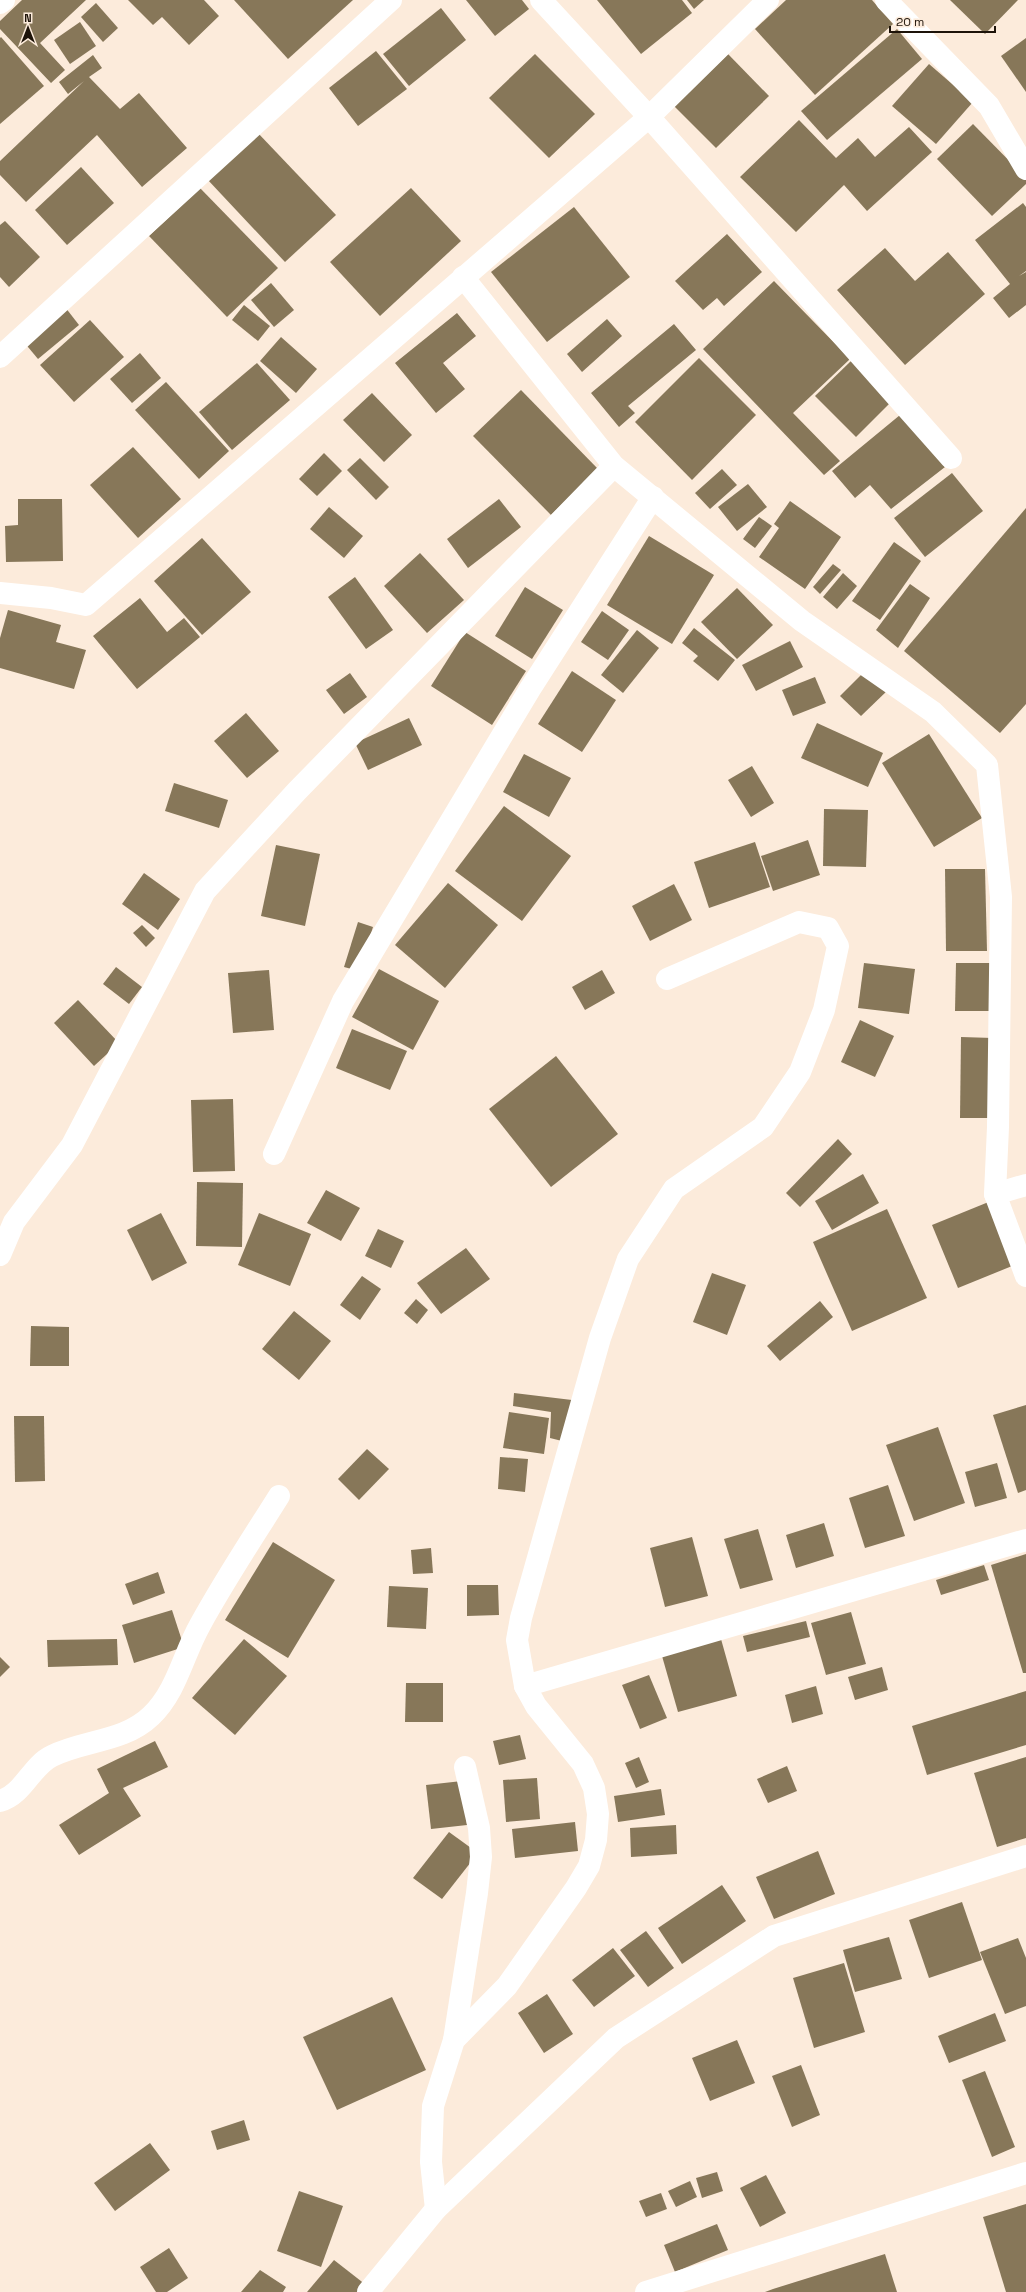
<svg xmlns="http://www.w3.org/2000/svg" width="1026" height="2292" font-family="'Space Grotesk',sans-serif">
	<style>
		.building { fill: #877759 }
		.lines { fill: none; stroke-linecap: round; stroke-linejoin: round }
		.street { stroke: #fff; stroke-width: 22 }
	</style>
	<rect width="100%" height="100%" fill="#fcebdb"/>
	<g class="building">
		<path d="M22 0H86L40 43 65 70 51 83 0 29V21Z"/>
		<path d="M128 0H204L219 16 189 45 162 17 153 25Z"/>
		<path d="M234 0H353L288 59Z"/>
		<path d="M466 0H522L529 9 495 36Z"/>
		<path d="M597 0H682L692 13 641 54Z"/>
		<path d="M687 0H704L694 9Z"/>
		<path d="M786 0H872L893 24 815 95 755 29Z"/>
		<path d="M950 0H1018L985 34Z"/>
		<path d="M96 3 118 28 103 42 81 17Z"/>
		<path d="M441 8 466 40 409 86 383 54Z"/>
		<path d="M80 22 96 46 70 64 54 40Z"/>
		<path d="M897 29 922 59 827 140 801 111Z"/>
		<path d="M1 37 44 86 0 124V38Z"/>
		<path d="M1026 38V92L1001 56Z"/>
		<path d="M376 51 407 89 358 126 329 88Z"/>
		<path d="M535 54 595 114 549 158 489 98Z"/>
		<path d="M728 54 769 96 716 148 674 106Z"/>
		<path d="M93 55 102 68 89 77 120 109 139 93 187 148 142 187 97 135 26 202 0 175V161L84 81 68 94 59 82Z"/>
		<path d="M929 64 973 102 936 144 892 106Z"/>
		<path d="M799 120 836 158 858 138 875 157 909 127 932 152 867 211 844 185 796 232 740 177Z"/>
		<path d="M973 124 1026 178V184L992 216 937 159Z"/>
		<path d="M257 132 336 215 285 262 207 179Z"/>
		<path d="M81 167 114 203 67 245 35 210Z"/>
		<path d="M200 188 278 268 227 317 149 236Z"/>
		<path d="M411 188 461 241 380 316 330 262Z"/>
		<path d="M1023 203 1026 207V271L1019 276 1026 272V305L1009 318 993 298 1010 284 975 240Z"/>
		<path d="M574 207 630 277 547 342 491 272Z"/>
		<path d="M5 221 40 257 9 287 0 277V225Z"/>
		<path d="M727 234 762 272 724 306 717 298 703 310 675 281Z"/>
		<path d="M885 248 915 281 948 252 985 294 905 365 837 290Z"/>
		<path d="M774 281 850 359 793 413 840 461 824 475 703 349Z"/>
		<path d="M271 283 294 310 274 327 251 300Z"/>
		<path d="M244 305 270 326 258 341 232 320Z"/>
		<path d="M65 307 79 325 38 359 23 341Z"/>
		<path d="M457 313 476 336 443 363 465 389 436 413 395 363Z"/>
		<path d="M607 319 622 336 582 372 567 354Z"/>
		<path d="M90 320 124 357 74 402 40 365Z"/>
		<path d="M674 324 696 350 628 406 635 413 619 427 591 393Z"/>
		<path d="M281 337 317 369 296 393 260 361Z"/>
		<path d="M140 353 161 378 132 403 110 379Z"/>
		<path d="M699 358 756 415 692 480 635 422Z"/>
		<path d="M852 360 892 401 856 437 815 396Z"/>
		<path d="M257 363 290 400 232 450 199 412Z"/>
		<path d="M166 382 229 451 199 479 135 410Z"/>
		<path d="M521 390 598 469 551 515 473 436Z"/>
		<path d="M372 393 412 435 384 462 343 420Z"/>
		<path d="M900 415 945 467 891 509 870 485 855 498 832 471Z"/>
		<path d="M133 447 181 499 138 538 90 485Z"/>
		<path d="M324 453 342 471 317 496 299 479Z"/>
		<path d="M360 458 389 487 376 500 347 470Z"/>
		<path d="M722 469 737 485 710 509 695 493Z"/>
		<path d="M952 473 983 511 925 557 894 518Z"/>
		<path d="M748 484 767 507 737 531 718 507Z"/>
		<path d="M18 499H62L63 561 6 562 5 526 18 525Z"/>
		<path d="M499 499 521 527 468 568 447 539Z"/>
		<path d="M790 501 841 537 805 589 759 557 779 528 774 524Z"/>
		<path d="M329 507 363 536 344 558 310 529Z"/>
		<path d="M1026 508V704L1000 733 904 651Z"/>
		<path d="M759 517 772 526 755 548 743 539Z"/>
		<path d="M649 536 714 575 672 644 607 605Z"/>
		<path d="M202 538 251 592 202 635 154 581Z"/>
		<path d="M894 542 921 561 880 620 852 601Z"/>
		<path d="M420 553 464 600 427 633 384 586Z"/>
		<path d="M833 564 841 570 820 594 813 587Z"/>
		<path d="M843 573 857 586 837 609 823 597Z"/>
		<path d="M355 577 393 630 366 649 328 597Z"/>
		<path d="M910 584 930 598 898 648 876 630Z"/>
		<path d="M525 587 563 610 532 659 495 636Z"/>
		<path d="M737 588 773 625 737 659 701 622Z"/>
		<path d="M140 598 167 632 184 618 200 637 137 689 93 636Z"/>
		<path d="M8 610 61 625 56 642 86 650 74 689 0 668V638Z"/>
		<path d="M602 611 629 630 608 660 581 642Z"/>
		<path d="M694 628 735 660 718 681 693 661 698 656 682 643Z"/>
		<path d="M637 630 659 648 623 693 601 675Z"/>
		<path d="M465 632 526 671 492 725 431 686Z"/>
		<path d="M790 641 803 667 756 691 742 665Z"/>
		<path d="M868 668 889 689 861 716 840 696Z"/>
		<path d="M572 671 616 700 582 752 538 724Z"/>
		<path d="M350 673 367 697 344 714 326 690Z"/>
		<path d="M815 677 826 703 793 716 782 690Z"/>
		<path d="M246 713 279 751 247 778 214 741Z"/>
		<path d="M409 718 422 745 368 770 355 743Z"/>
		<path d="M817 723 883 753 868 787 801 758Z"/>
		<path d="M929 734 982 818 934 847 882 763Z"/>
		<path d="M524 754 571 778 549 817 503 792Z"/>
		<path d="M752 766 774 803 751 817 728 780Z"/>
		<path d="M174 783 228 800 219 828 165 811Z"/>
		<path d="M504 806 571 856 522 921 455 871Z"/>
		<path d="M824 809 868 810 866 867 823 866Z"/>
		<path d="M808 840 820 875 773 891 761 856Z"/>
		<path d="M755 842 770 887 709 908 694 862Z"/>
		<path d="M276 845 320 854 305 926 261 916Z"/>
		<path d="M945 869H985L987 951H946Z"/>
		<path d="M144 873 180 899 158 930 122 904Z"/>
		<path d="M448 883 498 925 445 988 395 945Z"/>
		<path d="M674 884 692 920 650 941 632 906Z"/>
		<path d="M358 922 373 927 359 971 344 967Z"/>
		<path d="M142 925 155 938 146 947 133 933Z"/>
		<path d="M864 963 915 969 909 1014 858 1008Z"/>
		<path d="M956 963H992V1011H955Z"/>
		<path d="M116 967 142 987 129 1004 103 984Z"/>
		<path d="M379 969 439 1001 413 1050 352 1017Z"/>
		<path d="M269 970 274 1030 233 1033 228 973Z"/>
		<path d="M602 970 615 993 585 1010 572 987Z"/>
		<path d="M78 1000 119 1043 94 1066 54 1023Z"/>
		<path d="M860 1020 894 1036 875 1077 841 1062Z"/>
		<path d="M352 1029 407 1051 390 1090 336 1068Z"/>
		<path d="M961 1037 993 1038 992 1118H960Z"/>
		<path d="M556 1056 618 1134 551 1187 489 1109Z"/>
		<path d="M233 1099 235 1171 193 1172 191 1100Z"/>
		<path d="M838 1139 852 1154 800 1207 786 1193Z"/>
		<path d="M863 1174 879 1203 832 1230 815 1201Z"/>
		<path d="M197 1182 243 1183 242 1247 196 1246Z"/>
		<path d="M326 1190 360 1208 341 1241 307 1223Z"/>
		<path d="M991 1201 1017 1264 958 1288 932 1225Z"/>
		<path d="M887 1209 927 1298 852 1331 813 1242Z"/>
		<path d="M161 1213 187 1263 152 1281 127 1230Z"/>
		<path d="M259 1213 311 1234 290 1286 238 1265Z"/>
		<path d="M378 1229 404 1241 391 1268 365 1256Z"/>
		<path d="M466 1248 490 1279 441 1314 417 1283Z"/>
		<path d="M712 1273 746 1285 727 1335 693 1322Z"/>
		<path d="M362 1276 381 1289 360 1320 340 1305Z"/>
		<path d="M416 1299 428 1310 417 1324 404 1313Z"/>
		<path d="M820 1301 833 1317 780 1361 767 1346Z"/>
		<path d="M294 1311 331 1341 299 1380 262 1349Z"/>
		<path d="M31 1326 69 1327V1366H30Z"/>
		<path d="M514 1393 572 1400 566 1442 550 1438 551 1412 513 1406Z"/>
		<path d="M1026 1405V1490L1018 1493 993 1415Z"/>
		<path d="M509 1412 549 1418 544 1454 503 1448Z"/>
		<path d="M14 1416H44L45 1481 15 1482Z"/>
		<path d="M938 1427 965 1503 914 1521 886 1445Z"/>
		<path d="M367 1449 389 1469 359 1500 338 1479Z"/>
		<path d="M500 1457 528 1459 525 1492 498 1489Z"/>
		<path d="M997 1463 1007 1498 975 1507 965 1472Z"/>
		<path d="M888 1485 905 1536 865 1548 849 1498Z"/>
		<path d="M824 1523 834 1556 796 1568 786 1535Z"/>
		<path d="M758 1529 773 1580 740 1589 724 1539Z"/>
		<path d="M692 1537 708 1596 665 1607 650 1548Z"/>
		<path d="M273 1542 335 1580 288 1658 225 1620Z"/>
		<path d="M431 1548 433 1573 413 1574 411 1550Z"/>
		<path d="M1026 1554V1673H1023L991 1565Z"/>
		<path d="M984 1565 989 1580 941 1595 936 1580Z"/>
		<path d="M158 1572 165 1593 133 1605 125 1584Z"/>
		<path d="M467 1585H498L499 1615 467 1616Z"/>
		<path d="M389 1586 428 1588 426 1629 387 1627Z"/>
		<path d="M172 1610 184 1647 134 1663 122 1625Z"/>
		<path d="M851 1612 866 1664 826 1675 811 1623Z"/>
		<path d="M806 1621 810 1637 747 1652 743 1636Z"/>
		<path d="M117 1639 118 1665 48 1667 47 1640Z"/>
		<path d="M244 1639 287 1676 235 1735 192 1698Z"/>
		<path d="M721 1639 737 1696 678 1712 662 1656Z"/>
		<path d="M0 1657 10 1667 0 1677Z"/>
		<path d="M882 1667 888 1690 855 1700 848 1677Z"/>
		<path d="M649 1675 667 1718 640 1729 622 1685Z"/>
		<path d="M406 1683H443V1722H405Z"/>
		<path d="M816 1686 823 1714 792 1723 785 1695Z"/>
		<path d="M1026 1691V1745L927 1775 912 1726Z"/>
		<path d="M520 1735 526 1759 499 1765 493 1741Z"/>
		<path d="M155 1741 168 1767 123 1788 141 1816 79 1855 59 1825 109 1793 97 1769Z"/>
		<path d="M639 1757 649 1782 636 1788 625 1763Z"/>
		<path d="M1026 1757V1838L997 1847 974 1773Z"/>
		<path d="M787 1766 797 1791 768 1803 757 1779Z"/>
		<path d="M537 1778 540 1819 506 1822 503 1780Z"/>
		<path d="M462 1781 467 1825 431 1829 426 1785Z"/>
		<path d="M661 1789 665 1815 618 1822 614 1796Z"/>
		<path d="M575 1822 578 1851 515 1858 512 1829Z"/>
		<path d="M676 1825 677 1854 631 1857 630 1828Z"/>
		<path d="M449 1832 478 1853 442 1899 413 1878Z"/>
		<path d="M818 1851 835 1894 774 1919 756 1877Z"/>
		<path d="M722 1885 746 1921 682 1964 658 1928Z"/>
		<path d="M962 1902 982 1960 929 1978 909 1920Z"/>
		<path d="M646 1931 674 1968 648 1987 620 1950Z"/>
		<path d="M889 1937 902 1979 855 1992 843 1950Z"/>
		<path d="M1018 1938 1026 1958V2006L1005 2014 980 1952Z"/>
		<path d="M613 1948 635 1976 594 2007 572 1980Z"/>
		<path d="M844 1963 865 2032 814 2048 793 1978Z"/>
		<path d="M547 1994 573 2034 544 2053 518 2013Z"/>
		<path d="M392 1997 426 2070 337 2110 303 2037Z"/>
		<path d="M995 2013 1006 2041 949 2063 938 2036Z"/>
		<path d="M737 2040 755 2083 710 2101 692 2058Z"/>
		<path d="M801 2065 820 2115 792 2127 772 2076Z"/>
		<path d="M985 2071 1015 2147 992 2157 962 2080Z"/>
		<path d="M244 2120 250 2140 217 2150 211 2131Z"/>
		<path d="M150 2143 170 2170 115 2211 94 2183Z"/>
		<path d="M717 2172 723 2191 702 2198 696 2178Z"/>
		<path d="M766 2175 786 2213 760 2227 740 2188Z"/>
		<path d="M690 2181 697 2197 676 2207 668 2191Z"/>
		<path d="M299 2191 343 2206 321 2267 277 2251Z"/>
		<path d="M661 2193 667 2209 646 2217 639 2201Z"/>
		<path d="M1026 2204V2292H1006L983 2217Z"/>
		<path d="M717 2224 728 2250 675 2272 664 2245Z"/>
		<path d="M169 2248 188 2278 167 2292H156L140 2267Z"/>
		<path d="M885 2254 897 2292H765L773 2289Z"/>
		<path d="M334 2260 366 2285 360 2292H307Z"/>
		<path d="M260 2270 286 2287 283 2292H241Z"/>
	</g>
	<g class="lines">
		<g class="street">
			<path d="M541 0 649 117 951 458"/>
			<path d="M886 0 989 106 1026 169"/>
			<path d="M0 3 4 0"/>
			<path d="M463 277 614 466 802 621 933 712 987 765 1001 897 998 1127 995 1194 1026 1276"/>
			<path d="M0 357 391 0"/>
			<path d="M0 593 51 598 86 605 649 117 768 0"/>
			<path d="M274 1154 343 1001 530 689 653 497"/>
			<path d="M995 1194 1026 1185"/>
			<path d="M0 1255 14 1222 72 1145 205 891 297 791 614 466"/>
			<path d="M525 1686 1026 1540"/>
			<path d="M0 1801C24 1794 31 1766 52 1756 84 1740 124 1742 151 1716 177 1691 183 1655 200 1625 224 1581 252 1539 279 1496"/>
			<path d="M454 2040 477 1893 481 1857 479 1828 465 1767"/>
			<path d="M436 2209 431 2162 433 2106 454 2040 507 1986 576 1888 589 1866 596 1840 598 1814 594 1788 583 1764 536 1706 525 1686 517 1640 521 1618 600 1338 628 1259 674 1189 763 1127 800 1072 824 1010 838 946 828 928 799 922 667 979"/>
			<path d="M368 2292 436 2209 616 2038 774 1936 1026 1856"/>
			<path d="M646 2292 1026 2173"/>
		</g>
	</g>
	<g transform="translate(28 28)" stroke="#fcebdb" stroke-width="3" paint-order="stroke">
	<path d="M0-3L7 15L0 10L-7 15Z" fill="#1d1309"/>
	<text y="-6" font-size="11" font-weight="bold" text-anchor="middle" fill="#1d1309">N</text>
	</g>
	<path d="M890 26v6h105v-6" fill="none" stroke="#1d1309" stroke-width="2"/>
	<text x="896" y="26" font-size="12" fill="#1d1309" stroke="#fcebdb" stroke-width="3" paint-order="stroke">20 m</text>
</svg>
